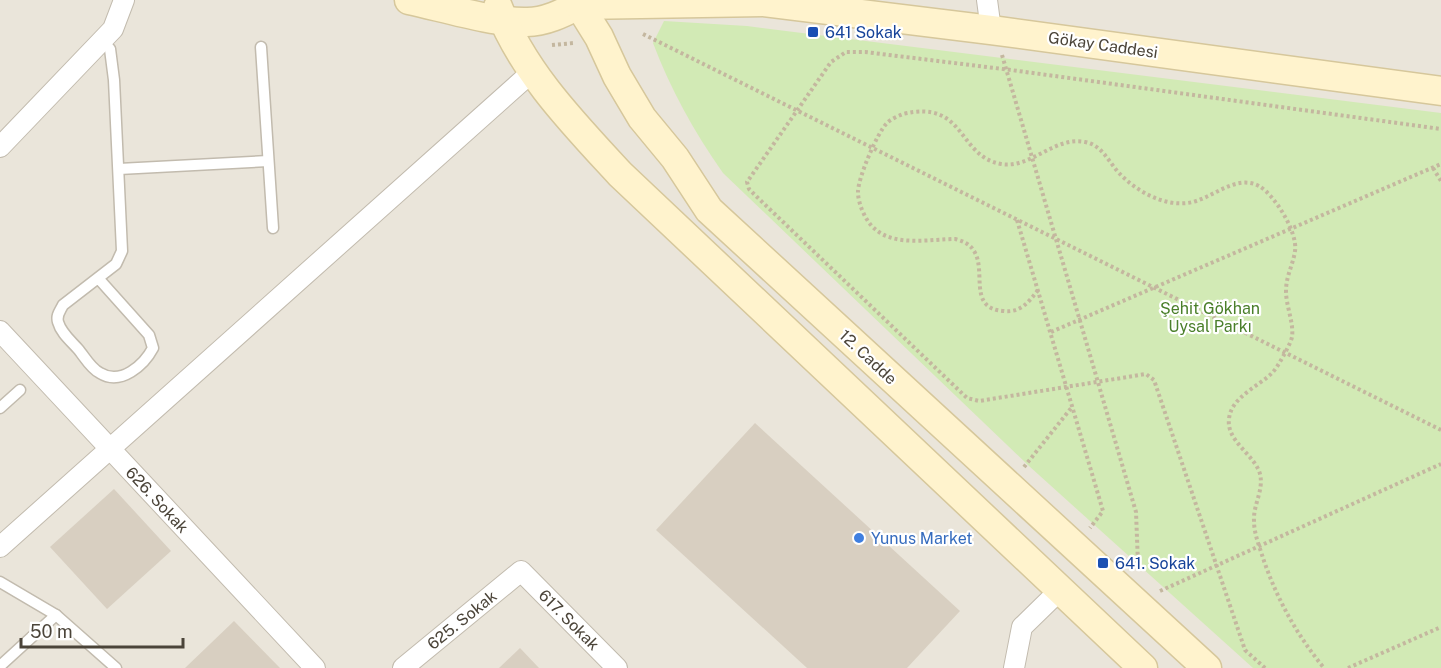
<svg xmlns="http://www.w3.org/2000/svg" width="1441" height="668" font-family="'Public Sans',sans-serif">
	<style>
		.residential { fill: #eae5da }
		.green { fill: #d2eab5 }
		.building { fill: #d8cfc1 }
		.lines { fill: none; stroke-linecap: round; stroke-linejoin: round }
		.service-casing { stroke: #c2bbae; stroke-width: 13 }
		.minor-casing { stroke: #c2bbae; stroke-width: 22 }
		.secondary-casing { stroke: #d6c79b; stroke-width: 31 }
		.path { stroke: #c4b79f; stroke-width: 4; stroke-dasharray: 3 3; stroke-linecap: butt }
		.service { stroke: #fff; stroke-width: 10 }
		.minor { stroke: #fff; stroke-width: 20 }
		.secondary { stroke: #fff3cd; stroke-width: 28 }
		.transit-dot { fill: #1a4fb4; stroke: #fff; stroke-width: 2 }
		.shop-dot { fill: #3f7fe0; stroke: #fff; stroke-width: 2 }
		.labels { text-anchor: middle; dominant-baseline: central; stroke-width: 4.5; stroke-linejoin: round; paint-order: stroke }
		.transit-label { font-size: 16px; fill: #164399; stroke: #fff; text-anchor: start }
		.street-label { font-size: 16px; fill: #4b4439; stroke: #fff }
		.park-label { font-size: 16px; fill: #4a7f2a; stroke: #fff }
		.shop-label { font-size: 16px; fill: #366cbe; stroke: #fff; text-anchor: start }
	</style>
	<rect width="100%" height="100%" fill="#f6f3ec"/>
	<rect class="residential" x="0" y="0" width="1441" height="668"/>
	<path class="green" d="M664 21 747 26 1441 113V668H1253L1029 466 723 173C694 132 671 90 653 43Z"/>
	<g class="building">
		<path d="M755 423 960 611 907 668H807L656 530Z"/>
		<path d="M114 489 171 551 107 609 50 547Z"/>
		<path d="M234 621 280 668H185Z"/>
		<path d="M520 648 539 668H499Z"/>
	</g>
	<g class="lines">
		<defs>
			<g id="service">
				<path d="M261 47 273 228"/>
				<path d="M119 169 268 161"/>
				<path d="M98 278 149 335 153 348C144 365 121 386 100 373 91 369 84 356 78 349 71 341 61 333 58 322 56 315 60 311 63 305L116 264 122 251 114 80 110 49 102 40"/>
				<path d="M0 408 20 390"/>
				<path d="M0 582 56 615 116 668"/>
				<path d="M0 666 56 615"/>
			</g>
			<g id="minor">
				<path d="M987 0 991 30"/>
				<path d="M0 147 113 29 124 0"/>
				<path d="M0 331 315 668"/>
				<path d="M0 547 533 71"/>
				<path d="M403 668 521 571 617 668"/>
				<path d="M1014 668 1022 627 1060 590"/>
			</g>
			<g id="secondary">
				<path d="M409 0C442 7 494 23 527 22 545 22 563 13 579 5L764 2 991 30 1441 91"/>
				<path d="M579 0V5L599 37 617 76 642 118 675 158 709 210 1207 668"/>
				<path d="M498 7C523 72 573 123 620 174L1143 668"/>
			</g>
		</defs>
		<use href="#service" class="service-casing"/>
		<use href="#minor" class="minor-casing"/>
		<use href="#secondary" class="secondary-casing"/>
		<g class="path">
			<path d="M643 34 1441 430"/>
			<path d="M552 45 574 43"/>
			<path d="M1002 55 1136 512 1138 564 1135 568"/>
			<path d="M1433 168 1441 181"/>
			<path d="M1017 220 1103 511 1090 528"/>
			<path d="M1038 290C1029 302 1020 313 1004 311 967 309 987 271 974 251 970 244 963 241 955 239 931 239 895 247 875 229 866 222 858 204 858 192 858 178 877 133 887 123 891 119 898 116 903 114 966 99 957 156 1001 164 1031 169 1054 136 1085 142 1102 145 1108 161 1119 173 1135 190 1162 206 1187 203 1210 201 1235 173 1259 186 1275 195 1298 233 1295 251 1293 265 1286 276 1286 291 1286 306 1294 323 1292 337 1291 342 1287 349 1285 353 1281 360 1277 368 1272 373 1258 387 1231 397 1229 419 1226 441 1255 455 1260 474 1264 490 1253 505 1254 521 1254 534 1260 548 1264 561 1278 601 1297 635 1324 668"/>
			<path d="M1051 332 1441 164"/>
			<path d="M1024 467 1072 407"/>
			<path d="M1160 591 1441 464"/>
			<path d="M1265 668 1245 650 1154 380 1146 374 979 401 967 398 757 197 749 189 747 182 831 62 846 52H865L1011 70 1441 129"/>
			<path d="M1348 668 1441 627"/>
		</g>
		<use href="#service" class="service"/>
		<use href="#minor" class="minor"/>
		<use href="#secondary" class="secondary"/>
	</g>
	<g class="transit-dot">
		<rect x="807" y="26" width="12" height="12" rx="3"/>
		<rect x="1097" y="557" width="12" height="12" rx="3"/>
	</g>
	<circle class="shop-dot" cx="859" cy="538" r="6"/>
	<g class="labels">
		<g class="transit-label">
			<text x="825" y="32">641 Sokak</text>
			<text x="1115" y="563">641. Sokak</text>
		</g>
		<g class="street-label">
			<text transform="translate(1103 45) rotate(8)">Gökay Caddesi</text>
			<text transform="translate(868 357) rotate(43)">12. Cadde</text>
			<text transform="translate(157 500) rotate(47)">626. Sokak</text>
			<text transform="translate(462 620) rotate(-39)">625. Sokak</text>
			<text transform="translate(569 620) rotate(45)">617. Sokak</text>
		</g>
		<g class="park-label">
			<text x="1210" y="308">Şehit Gökhan<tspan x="1210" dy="18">Uysal Parkı</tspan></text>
		</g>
		<g class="shop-label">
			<text x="871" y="538">Yunus Market</text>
		</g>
	</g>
	<path d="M21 638v9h162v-9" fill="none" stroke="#4b4439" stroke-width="3"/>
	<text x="30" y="638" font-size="18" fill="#4b4439" stroke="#ffffff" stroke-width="4.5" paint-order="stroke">50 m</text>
</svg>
